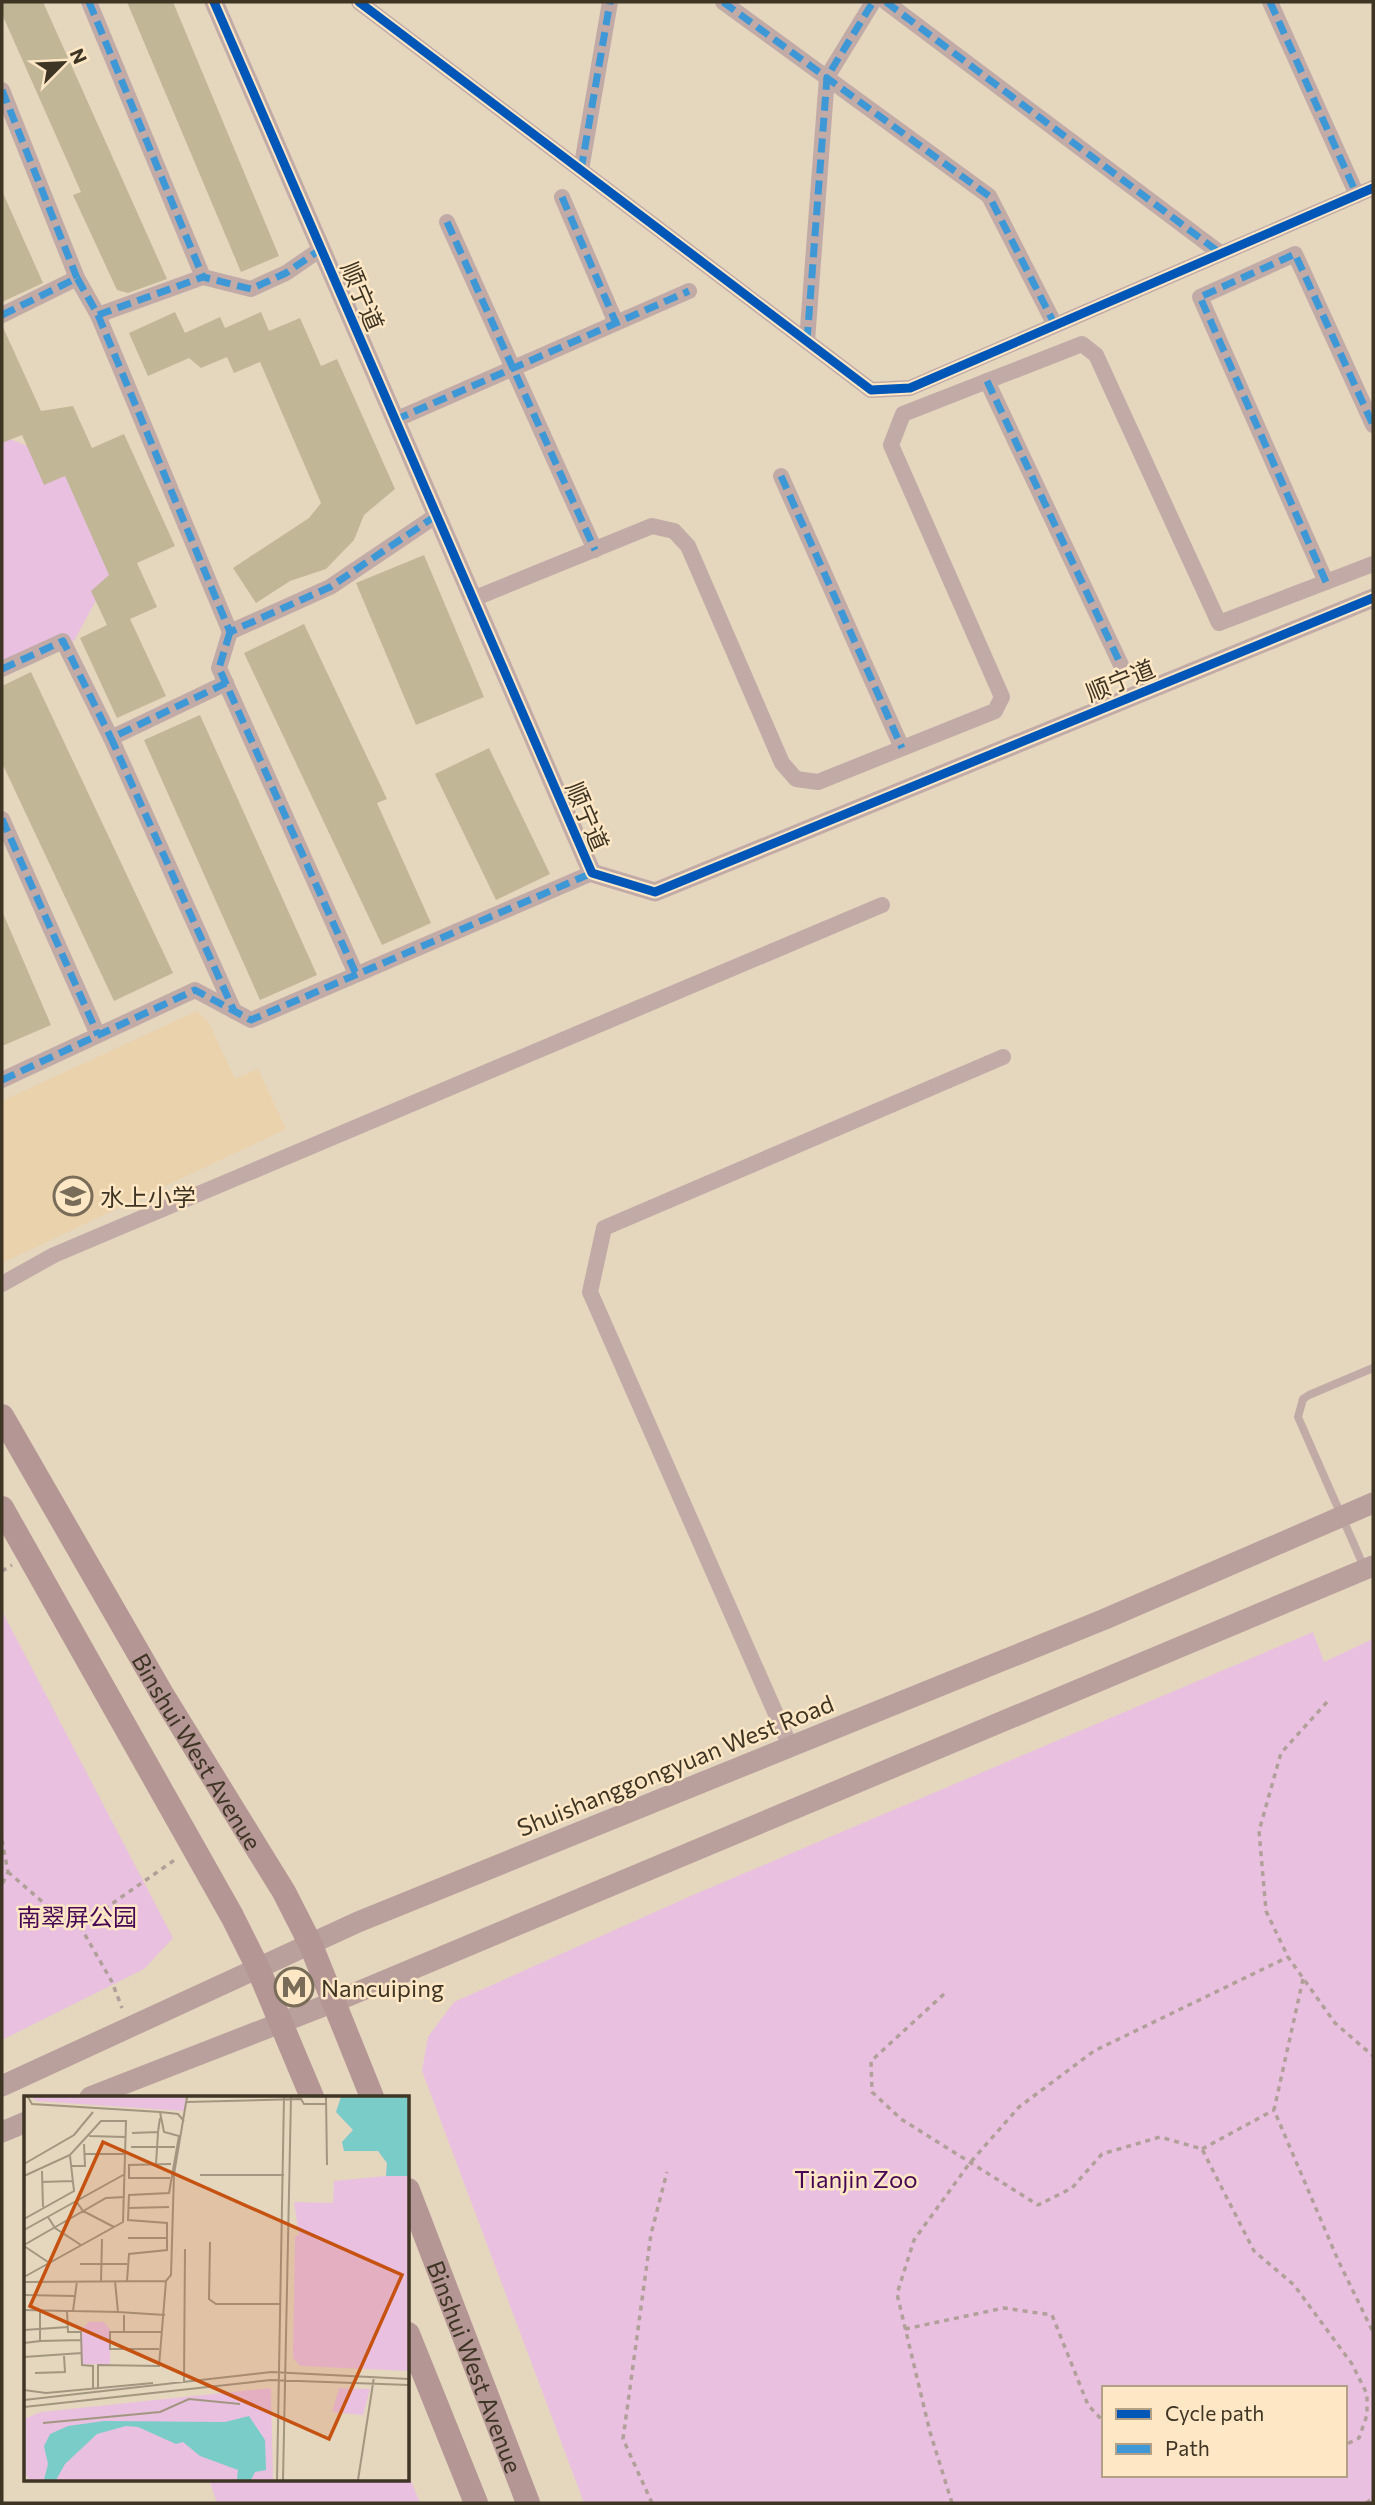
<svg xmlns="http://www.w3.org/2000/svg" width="1375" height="2505" font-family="Commissioner,'Noto Sans SC',sans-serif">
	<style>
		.built { fill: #ead2ac }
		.green { fill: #e9c0e0; fill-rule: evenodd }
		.building { fill: #c1b796 }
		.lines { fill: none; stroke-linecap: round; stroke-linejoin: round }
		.path { stroke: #b1a099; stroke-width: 3.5; stroke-dasharray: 5 5; stroke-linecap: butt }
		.service { stroke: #c2aba7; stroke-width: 8 }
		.minor { stroke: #c2aba7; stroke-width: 16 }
		.tertiary { stroke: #c2aba7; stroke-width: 19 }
		.secondary { stroke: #baa09c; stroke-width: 21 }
		.primary { stroke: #b49694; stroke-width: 24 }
		.quiet { stroke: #3f98d6; stroke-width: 7; stroke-dasharray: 14 7; stroke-linecap: butt }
		.cycleway-casing { stroke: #fde7c5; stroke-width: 13 }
		.cycleway { stroke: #0057b8; stroke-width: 9 }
		.labels { text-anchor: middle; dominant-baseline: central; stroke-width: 5; stroke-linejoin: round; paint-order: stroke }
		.street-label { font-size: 24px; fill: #3f3524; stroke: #fde7c5 }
		.poi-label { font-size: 24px; fill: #3f3524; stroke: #fde7c5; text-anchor: start }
		.park-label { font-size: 24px; fill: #470754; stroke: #fde7c5 }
		.inset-road { fill: none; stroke: #a39680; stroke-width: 2 }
		.view { fill: #c65211; fill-opacity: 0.15; stroke: #c65211; stroke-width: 3.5 }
		.inset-edge { fill: none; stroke: #3f3524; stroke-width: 3.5 }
	</style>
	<rect width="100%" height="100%" fill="#e5d6be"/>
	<path class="built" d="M197 1011 208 1021 235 1079 258 1069 286 1129 2 1263V1101Z"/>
	<g class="green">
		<path d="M2 436 68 462 116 563 74 641 2 672Z"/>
		<path d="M2 1611 173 1938 144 1969 2 2040Z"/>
		<path d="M1313 1632 1324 1662 1373 1639V2503H584L422 2071 428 2037 454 2002 693 1895ZM1104 2388H1345V2475H1104Z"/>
		<path d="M408 2473 420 2503H217L209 2479H408Z"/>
	</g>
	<g class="building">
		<path d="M2 2H43L167 279 128 293 117 290 73 195 81 192 2 14Z"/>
		<path d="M127 2H173L279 256 241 272Z"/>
		<path d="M2 191 43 283 2 302Z"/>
		<path d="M175 312 185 333 220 317 225 328 261 312 269 331 300 318 321 366 337 359 395 489 364 515 354 540 326 569 290 581 256 603 233 568 309 518 321 503 260 362 234 373 227 357 201 368 189 358 148 376 129 333Z"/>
		<path d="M2 325 41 411 73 406 92 448 124 434 175 546 137 563 157 607 130 619 166 696 117 718 80 638 107 625 91 591 109 575 65 476 44 485 22 435 2 443Z"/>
		<path d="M424 555 484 697 416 725 356 583Z"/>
		<path d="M304 624 387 799 377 803 431 923 382 945 244 653Z"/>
		<path d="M31 672 173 973 114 1001 2 763V686Z"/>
		<path d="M200 715 317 975 260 1000 144 740Z"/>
		<path d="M489 748 550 874 496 900 435 774Z"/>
		<path d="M2 911 51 1025 2 1046Z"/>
	</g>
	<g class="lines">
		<g class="path">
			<path d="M2 1571 12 1565"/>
			<path d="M1327 1702 1281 1753 1259 1831 1266 1911 1288 1957 1335 2023 1373 2056"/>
			<path d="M2 1840 8 1872 2 1885"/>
			<path d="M8 1872 53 1911 80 1926 176 1859"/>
			<path d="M80 1926 112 1982 122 2008"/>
			<path d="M1303 1979 1274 2110 1338 2260 1373 2332"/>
			<path d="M944 1994 871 2061 872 2092 901 2119 1038 2205 1072 2188 1102 2154 1160 2137 1202 2149 1254 2251 1294 2285 1352 2364 1367 2394V2415L1359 2438 1345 2445"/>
			<path d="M1202 2149 1274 2110"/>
			<path d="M905 2329 1004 2308 1052 2315 1088 2405 1104 2422"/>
			<path d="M652 2503 623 2439 651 2234 667 2172"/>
			<path d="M952 2503 930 2432 897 2294 914 2240 969 2164 1019 2107 1094 2051 1288 1957"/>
			<path d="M1366 2503 1373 2498"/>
		</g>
		<path class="service" d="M1364 1567 1298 1417 1303 1399 1309 1395 1373 1368"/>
		<g class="minor">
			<path d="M89 2 203 277"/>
			<path d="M359 2 871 390 910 388 1373 188"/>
			<path d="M723 2 989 196 1055 325"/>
			<path d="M886 2 1220 253"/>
			<path d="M1270 2 1357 195"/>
			<path d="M2 90 77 278"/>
			<path d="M581 170 610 2"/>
			<path d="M562 197 616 323"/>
			<path d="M447 222 595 550"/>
			<path d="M2 315 77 278 98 315 203 277 251 289 286 273 321 249"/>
			<path d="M98 315 230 632 330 587 437 515"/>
			<path d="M807 341 827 77 873 2"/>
			<path d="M987 381 1121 665"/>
			<path d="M395 420 689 291"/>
			<path d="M781 476 902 748"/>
			<path d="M1326 582 1200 297 1295 254 1373 425"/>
			<path d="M473 599 652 526 674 531 688 546 782 763 796 779 818 782 995 711 1002 697 891 445 903 414 1082 344 1096 355 1219 623 1373 564"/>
			<path d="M230 632 219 668 356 974"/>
			<path d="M2 669 63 641 111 738"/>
			<path d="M226 683 111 738 234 1011"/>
			<path d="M2 819 98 1035"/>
			<path d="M2 1080 195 990 251 1020 592 873"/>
			<path d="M2 1284 54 1255 882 905"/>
			<path d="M790 1746 590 1292 604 1228 1003 1057"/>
		</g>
		<path class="tertiary" d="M214 2 592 873 655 892 1373 598"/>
		<g class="secondary">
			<path d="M2 2086 358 1922 1105 1619 1373 1503"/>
			<path d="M90 2097 334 2002 1373 1566"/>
			<path d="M2 2132 26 2122"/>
		</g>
		<g class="primary">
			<path id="s1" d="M2 1416 162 1694 284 1892 310 1943 372 2097"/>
			<path d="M2 1508 232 1916 257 1966 312 2097"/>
			<path id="s2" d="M408 2190 528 2503"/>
			<path d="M408 2334 476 2503"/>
		</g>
		<g class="quiet">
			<path d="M89 2 203 277"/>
			<path d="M723 2 989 196 1055 325"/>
			<path d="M886 2 1220 253"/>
			<path d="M1270 2 1357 195"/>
			<path d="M2 90 77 278"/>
			<path d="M581 170 610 2"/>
			<path d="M562 197 616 323"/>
			<path d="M447 222 595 550"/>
			<path d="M2 315 77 278 98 315 203 277 251 289 286 273 321 249"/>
			<path d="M98 315 230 632 330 587 437 515"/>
			<path d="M807 341 827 77 873 2"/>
			<path d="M987 381 1121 665"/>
			<path d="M395 420 689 291"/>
			<path d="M781 476 902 748"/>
			<path d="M1326 582 1200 297 1295 254 1373 425"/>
			<path d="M230 632 219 668 356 974"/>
			<path d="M2 669 63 641 111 738"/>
			<path d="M226 683 111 738 234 1011"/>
			<path d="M2 819 98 1035"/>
			<path d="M2 1080 195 990 251 1020 592 873"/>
		</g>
		<defs>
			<g id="cycleway">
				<path d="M214 2 592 873 655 892 1373 598"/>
				<path d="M359 2 871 390 910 388 1373 188"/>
			</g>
		</defs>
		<use href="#cycleway" class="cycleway-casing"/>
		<use href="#cycleway" class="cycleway"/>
	</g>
	<defs>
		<symbol id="school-ring" viewBox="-11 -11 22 22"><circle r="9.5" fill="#fde7c5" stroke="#796d5a" stroke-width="1.5"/><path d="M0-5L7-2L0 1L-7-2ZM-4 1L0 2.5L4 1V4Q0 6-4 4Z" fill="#796d5a"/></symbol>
		<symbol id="metro-ring" viewBox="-11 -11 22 22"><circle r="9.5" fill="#fde7c5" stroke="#796d5a" stroke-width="1.5"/><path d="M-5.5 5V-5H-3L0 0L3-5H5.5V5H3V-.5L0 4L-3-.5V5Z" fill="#796d5a"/></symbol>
	</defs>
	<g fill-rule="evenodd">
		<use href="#school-ring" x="51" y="1174" width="44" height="44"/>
		<use href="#metro-ring" x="272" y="1965" width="44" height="44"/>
	</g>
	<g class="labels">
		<g class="street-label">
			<text transform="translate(363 296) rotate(67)">顺宁道</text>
			<text transform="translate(1120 680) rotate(-22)">顺宁道</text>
			<text transform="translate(588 816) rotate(67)">顺宁道</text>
			<text stroke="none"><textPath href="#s1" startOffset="388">Binshui West Avenue</textPath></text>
			<text transform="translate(675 1765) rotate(-22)">Shuishanggongyuan West Road</text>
			<text stroke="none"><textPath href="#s2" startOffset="189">Binshui West Avenue</textPath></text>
		</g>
		<g class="poi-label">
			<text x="100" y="1196">水上小学</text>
			<text x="321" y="1987">Nancuiping</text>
		</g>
		<g class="park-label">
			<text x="77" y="1916">南翠屏公园</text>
			<text x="856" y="2178">Tianjin Zoo</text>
		</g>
	</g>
	<g transform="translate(24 2096)">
		<rect width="385" height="385" fill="#e5d6be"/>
		<path d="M8 1H161V15L12 5ZM317 1H385V275L276 270 269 262 271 140 275 139 270 106 309 107 310 85 362 80 363 67 354 55H320L318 46 329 34 312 16ZM65 226H80L87 235 86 268H57L56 235ZM247 292 249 384H5L0 375V323L17 316ZM315 292 346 293 339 319 308 316Z" fill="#e9c0e0"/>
		<path d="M317 1H385V80H362L363 67 354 55H320L318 46 329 34 312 16ZM225 320 241 344 242 374 231 376 227 384H213L214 374 176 360 159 346 152 348 114 331 102 330 73 338 41 368 32 384H20L24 368 20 350 26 338 44 330 80 325 201 326Z" fill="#7accc8"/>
		<path class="inset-road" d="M4 1 8 8 136 16 154 18 160 25M302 1 303 69M163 6 277 3 280 8H303M108 37 134 36 136 22M65 40 101 41M107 51H151M61 58H101M0 68 50 39 69 16M132 68 134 37M47 70H61L60 48M18 75 19 111M176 79H260M0 80 46 59 77 25H102L99 126 0 181M146 82H105V69L147 68M18 86 48 85M52 105 59 115 90 131M104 112 145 111M24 121 31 132 57 149M0 123 50 95 46 60M0 134 101 78M104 142H143M186 146 185 203 192 208H257M0 149 82 102 101 101M0 150 24 166M56 168H103M53 185 49 215H43L44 236H57L58 269 69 270V293M77 185 78 143M103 185 105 158 143 154V127L104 124 105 99 145 97 155 40 140 36 136 16M0 186 142 185 147 179 150 78 163 1M0 199 50 200M0 214 43 215M49 215 94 216 91 185M94 216 141 219M100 219V236H137M0 234 44 231M100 236H86V253H135M16 245 57 244M0 247 16 245V214M0 261 58 257M11 277 41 276 40 260M160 286 161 153M74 292V269L135 270 142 185M0 294 22 297 129 287M0 304 247 276 385 283M0 311 247 284 385 289M19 327 136 316 165 303 216 308M253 384 260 1M259 384 267 1M334 384 350 281"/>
		<path class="view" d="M79 46 378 179 305 343 6 210Z"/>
		<rect width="385" height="385" class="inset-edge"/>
	</g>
	<rect width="1375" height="2505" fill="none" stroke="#3f3524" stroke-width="7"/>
	<rect x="1102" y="2386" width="245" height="91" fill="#fde7c5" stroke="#b1a085" stroke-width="2"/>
	<rect x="1116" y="2409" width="35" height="10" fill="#0057b8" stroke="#b1a085" stroke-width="2"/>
	<text x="1165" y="2421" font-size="21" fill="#3f3524">Cycle path</text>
	<rect x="1116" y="2444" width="35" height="10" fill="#3f98d6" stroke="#b1a085" stroke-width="2"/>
	<text x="1165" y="2456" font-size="21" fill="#3f3524">Path</text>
	<g transform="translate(63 63) rotate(66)" stroke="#fde7c5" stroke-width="5" paint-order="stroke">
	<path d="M0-5L12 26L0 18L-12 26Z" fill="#3f3524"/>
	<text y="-10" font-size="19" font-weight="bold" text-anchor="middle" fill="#3f3524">N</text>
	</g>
</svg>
